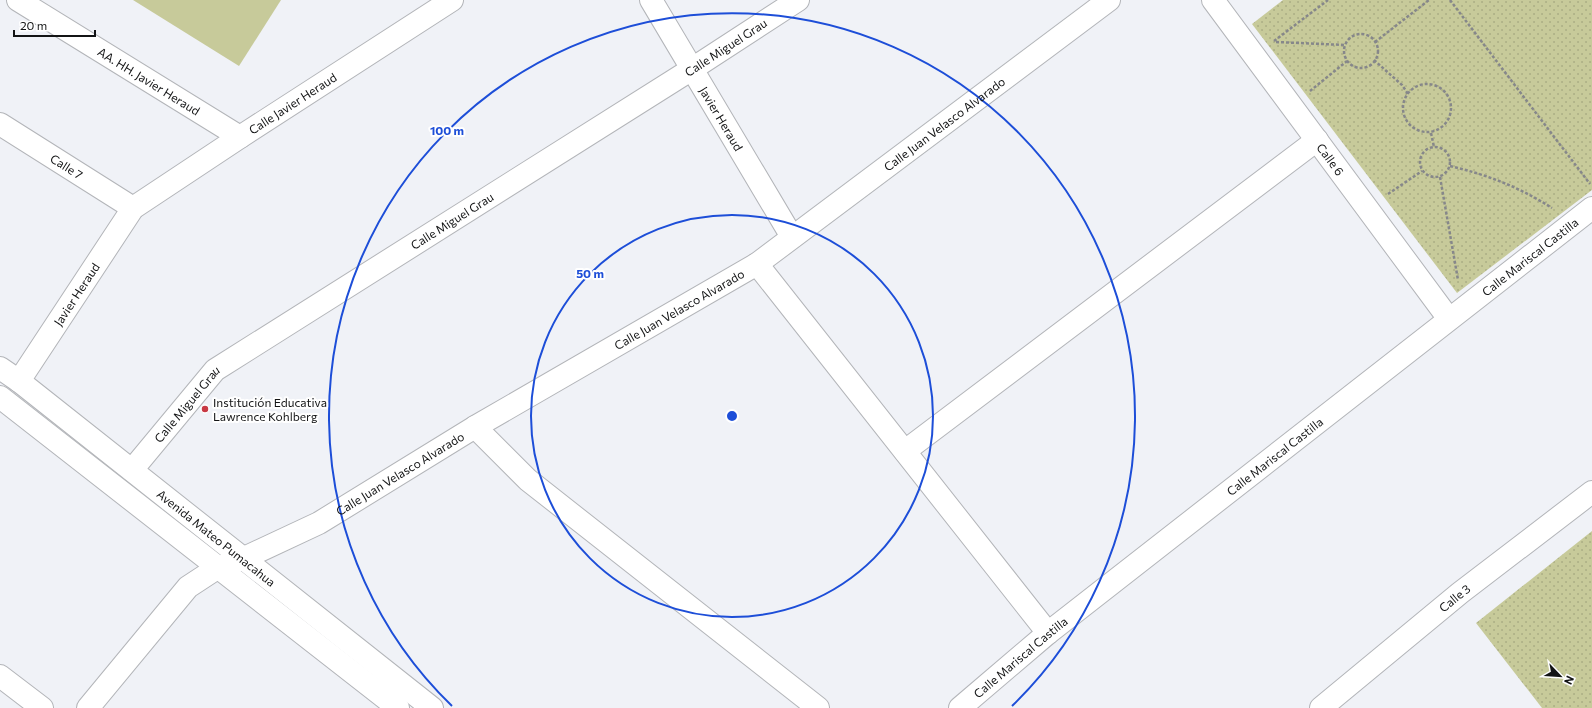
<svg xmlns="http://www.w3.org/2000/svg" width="1592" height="708" font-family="Commissioner,sans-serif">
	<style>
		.grass { fill: #c7ca9a }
		.park { fill: url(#park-dots) }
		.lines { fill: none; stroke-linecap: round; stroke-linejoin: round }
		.minor-casing { stroke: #b3b5b9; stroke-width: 24 }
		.path { stroke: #86878a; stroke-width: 2.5; stroke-dasharray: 3 2; stroke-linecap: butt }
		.minor { stroke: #fff; stroke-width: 22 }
		.ring { fill: none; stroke: #1d4ed8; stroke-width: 2 }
		.poi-dot { fill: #c83843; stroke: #fff; stroke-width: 1.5 }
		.labels { text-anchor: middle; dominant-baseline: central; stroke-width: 4; stroke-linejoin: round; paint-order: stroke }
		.street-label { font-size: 12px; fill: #131415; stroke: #fff }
		.poi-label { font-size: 12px; fill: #131415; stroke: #fff; text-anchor: start }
		.centre { fill: #1d4ed8; stroke: #fff; stroke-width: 2 }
		.ring-label { font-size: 12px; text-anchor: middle; font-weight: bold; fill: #1d4ed8; stroke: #fff; stroke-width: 4; stroke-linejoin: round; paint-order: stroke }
	</style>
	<defs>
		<pattern id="park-dots" width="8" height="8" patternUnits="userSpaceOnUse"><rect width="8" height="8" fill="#c7ca9a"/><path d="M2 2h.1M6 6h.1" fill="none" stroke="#aaad84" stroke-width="1.8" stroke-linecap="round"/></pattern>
	</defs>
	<rect width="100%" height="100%" fill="#f0f2f7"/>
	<path class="grass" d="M133 0H281L239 66Z"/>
	<g class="park">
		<path d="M1283 0H1592V190L1457 293 1252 24Z"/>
		<path d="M1592 531V708H1542L1476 623Z"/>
	</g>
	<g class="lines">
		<defs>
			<g id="minor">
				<path id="s1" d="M18 0 240 137"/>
				<path id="s2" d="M651 0 792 237"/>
				<path id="s3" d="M1213 0 1449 319"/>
				<path id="s4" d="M0 124 133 208"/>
				<path d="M757 264 1048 633"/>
				<path id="s5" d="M0 368 19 381C157 490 294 600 432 708"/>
				<path id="s6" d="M19 381 133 208 240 137 452 0"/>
				<path d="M0 397 398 708"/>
				<path d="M475 427 528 480 818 708"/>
				<path d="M905 451 1317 140"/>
				<path id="s7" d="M132 470 215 370 692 69 798 0"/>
				<path d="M0 676 42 708"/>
				<path id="s8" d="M88 708 188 587 217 568 242 559 319 523 475 427 757 264 1109 0"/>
				<path id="s9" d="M960 708 1048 633 1592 208"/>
				<path id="s10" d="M1321 708 1460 593 1592 492"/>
			</g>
		</defs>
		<use href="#minor" class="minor-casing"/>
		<g class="path">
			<path d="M1450 0 1590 184"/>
			<circle cx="1361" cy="51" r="17"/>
			<path d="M1274 41 1328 0"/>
			<path d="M1276 42 1345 45"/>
			<path d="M1375 42 1429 0"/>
			<path d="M1374 60 1402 85 1408 94"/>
			<circle cx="1427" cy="108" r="24"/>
			<path d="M1310 91 1347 61"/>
			<path d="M1431 133 1434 147"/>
			<circle cx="1435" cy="162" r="15"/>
			<path d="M1450 166C1488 175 1519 187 1552 208"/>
			<path d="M1440 177 1458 280"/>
			<path d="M1388 194 1422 171"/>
		</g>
		<use href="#minor" class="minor"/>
	</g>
	<g class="ring">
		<circle cx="732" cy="416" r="201"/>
		<path d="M452 706A403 403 0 1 1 1012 706"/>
	</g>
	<circle class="poi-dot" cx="205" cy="409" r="4"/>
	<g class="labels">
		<g class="street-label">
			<text stroke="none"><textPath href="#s7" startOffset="734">Calle Miguel Grau</textPath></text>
			<text stroke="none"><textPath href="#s1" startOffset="154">AA. HH. Javier Heraud</textPath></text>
			<text stroke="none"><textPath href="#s6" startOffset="398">Calle Javier Heraud</textPath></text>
			<text stroke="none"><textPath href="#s2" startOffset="138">Javier Heraud</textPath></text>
			<text stroke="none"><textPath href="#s8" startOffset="1046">Calle Juan Velasco Alvarado</textPath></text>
			<text stroke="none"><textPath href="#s3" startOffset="198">Calle 6</textPath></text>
			<text stroke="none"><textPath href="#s4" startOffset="79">Calle 7</textPath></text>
			<text stroke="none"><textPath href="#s7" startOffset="410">Calle Miguel Grau</textPath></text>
			<text stroke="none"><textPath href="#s9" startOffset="727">Calle Mariscal Castilla</textPath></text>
			<text stroke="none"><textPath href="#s6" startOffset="104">Javier Heraud</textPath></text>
			<text stroke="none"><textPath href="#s8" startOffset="722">Calle Juan Velasco Alvarado</textPath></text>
			<text stroke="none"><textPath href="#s7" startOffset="86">Calle Miguel Grau</textPath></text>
			<text stroke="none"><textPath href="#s9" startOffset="403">Calle Mariscal Castilla</textPath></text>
			<text stroke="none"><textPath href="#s8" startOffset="398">Calle Juan Velasco Alvarado</textPath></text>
			<text stroke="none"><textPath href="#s5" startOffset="275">Avenida Mateo Pumacahua</textPath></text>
			<text stroke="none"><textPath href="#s10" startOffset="173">Calle 3</textPath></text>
			<text stroke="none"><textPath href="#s9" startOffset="79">Calle Mariscal Castilla</textPath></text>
		</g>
		<g class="poi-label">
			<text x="213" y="402">Institución Educativa<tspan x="213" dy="14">Lawrence Kohlberg</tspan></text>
		</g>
	</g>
	<circle cx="732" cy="416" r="6" class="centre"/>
	<g class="ring-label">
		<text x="447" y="135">100 m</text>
		<text x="590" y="278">50 m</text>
	</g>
	<g transform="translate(1560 676) rotate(115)" stroke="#ffffff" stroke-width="3" paint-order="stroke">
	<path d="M0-3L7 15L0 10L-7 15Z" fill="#131415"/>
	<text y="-6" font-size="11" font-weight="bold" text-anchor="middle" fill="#131415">N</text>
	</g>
	<path d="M14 30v6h81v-6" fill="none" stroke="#131415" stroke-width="2"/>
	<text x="20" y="30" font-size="12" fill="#131415" stroke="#ffffff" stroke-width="3" paint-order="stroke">20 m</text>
</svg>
